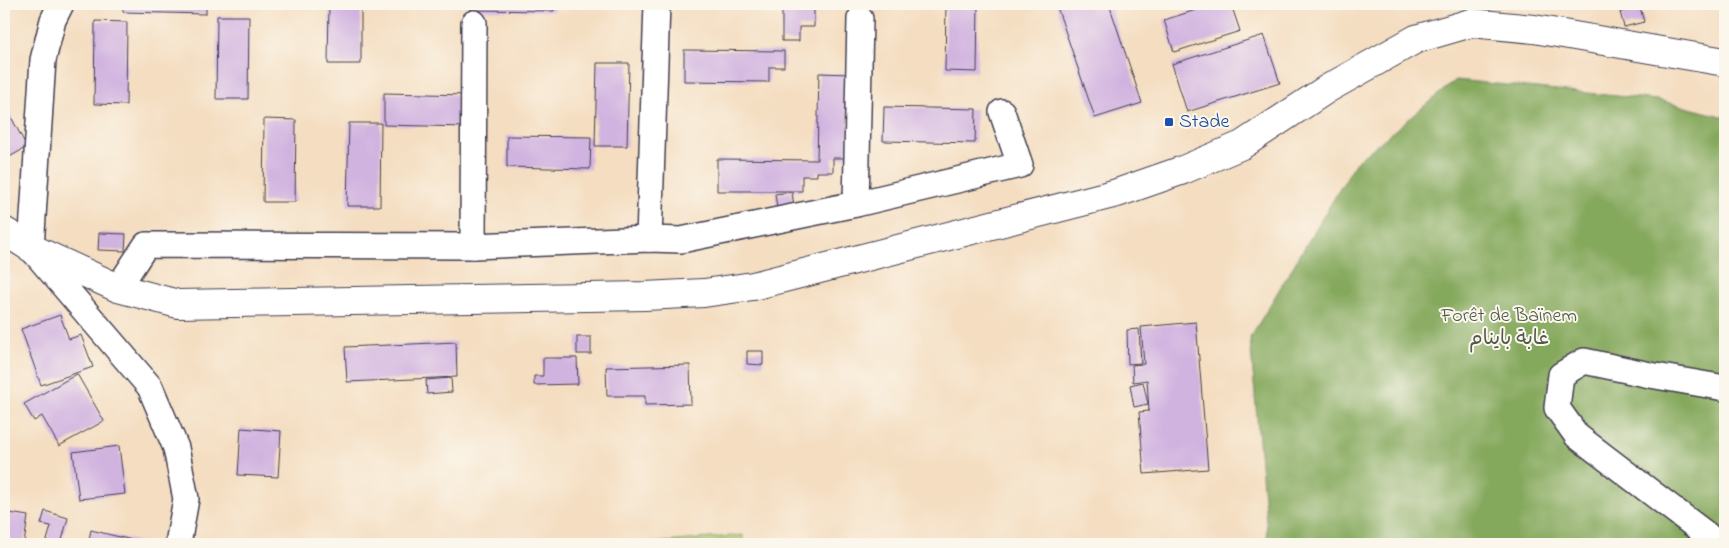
<svg xmlns="http://www.w3.org/2000/svg" width="1729" height="548" font-family="'Indie Flower','Playpen Sans Arabic',sans-serif">
	<style>
		.green { fill: #a6c268; stroke: #647252 }
		.forest { fill: #84a85c; stroke: #53654c }
		.building { fill: #d1b3e0 }
		.lines { fill: none; stroke-linecap: round; stroke-linejoin: round }
		.street-casing { stroke: #423e4f; stroke-width: 28 }
		.primary-casing { stroke: #423e4f; stroke-width: 30 }
		.street { stroke: #fff; stroke-width: 25 }
		.primary { stroke: #fff; stroke-width: 28 }
		.transit-dot { fill: #1a4fb4; stroke: #fbf7ec; stroke-width: 2 }
		.labels { text-anchor: middle; dominant-baseline: central; stroke-width: 4; stroke-linejoin: round; paint-order: stroke }
		.transit-label { font-size: 20px; fill: #164399; stroke: #fbf7ec; text-anchor: start }
		.park-label { font-size: 20px; fill: #505a4b; stroke: #fbf7ec }
	</style>
	<rect width="100%" height="100%" fill="#fbf7ec"/>
	<filter id="ink" filterUnits="userSpaceOnUse"><feTurbulence type="fractalNoise" baseFrequency=".02" numOctaves="2"/><feDisplacementMap in="SourceGraphic" scale="10" xChannelSelector="R" yChannelSelector="G"/><feConvolveMatrix kernelMatrix="1 2 1 2 8 2 1 2 1" color-interpolation-filters="sRGB"/></filter>
	<filter id="wash" filterUnits="userSpaceOnUse"><feTurbulence type="fractalNoise" baseFrequency=".0096" numOctaves="4" result="noise"/><feDisplacementMap in="SourceGraphic" scale="20" xChannelSelector="R" yChannelSelector="G"/><feGaussianBlur stdDeviation="1.12" result="paint"/><feColorMatrix in="noise" values="0 0 0 0 0 0 0 0 0 0 0 0 0 0 0 0 0 1.4 0 .05"/><feComposite in="paint" operator="in"/></filter>
	<g filter="url(#wash)">
		<rect width="100%" height="100%" fill="#f4ddc0"/>
		<path class="green" d="M743 535V544H643Z"/>
		<path class="forest" d="M1456 80 1658 100 1725 117V544H1268L1250 338 1356 162Z"/>
		<g id="blocks">
			<g class="building">
				<path d="M123 4H206V14L123 12Z"/>
				<path d="M329 4H361V64H328Z"/>
				<path d="M471 4H555L554 11 471 10Z"/>
				<path d="M782 4H814V27H799V41H782Z"/>
				<path d="M946 4H978L977 72 945 71Z"/>
				<path d="M1056 4H1109L1142 103 1095 118Z"/>
				<path d="M1215 4H1231L1240 31 1174 52 1164 20Z"/>
				<path d="M1640 7 1644 22 1624 27 1620 12Z"/>
				<path d="M217 16H249L248 99H216Z"/>
				<path d="M95 21 127 22 126 105 94 104Z"/>
				<path d="M1264 35 1280 83 1187 112 1172 64Z"/>
				<path d="M684 50 784 51V67H769V82L684 81Z"/>
				<path d="M597 63H629L627 146H595Z"/>
				<path d="M819 73 850 74 849 158H833V172H817V176H802V191H717V159L817 160Z"/>
				<path d="M384 93 468 95 467 127 384 125Z"/>
				<path d="M884 107 976 109 975 143 883 141Z"/>
				<path d="M10 115 27 147 4 160V118Z"/>
				<path d="M264 119 296 120 295 202H263Z"/>
				<path d="M349 123H381L380 206H347Z"/>
				<path d="M507 136 591 137 590 169 507 167Z"/>
				<path d="M792 192 794 206 777 208 775 194Z"/>
				<path d="M99 233 126 234 125 251 98 250Z"/>
				<path d="M60 315 69 339 81 335 93 367 41 385 21 329Z"/>
				<path d="M1196 322 1208 469 1144 474 1139 412 1149 411 1147 380 1133 382 1132 365 1144 364 1141 327Z"/>
				<path d="M1139 329 1141 363 1128 364 1127 330Z"/>
				<rect x="577" y="337" width="14" height="17"/>
				<path d="M456 342 457 377 347 382 345 347Z"/>
				<path d="M747 351H763V365L747 364Z"/>
				<path d="M543 358H577L578 384 534 385V376H543Z"/>
				<path d="M690 365 691 404 645 405V396H607L606 367Z"/>
				<path d="M77 374 104 421 59 446 42 416 34 421 24 404Z"/>
				<path d="M451 378 452 392 427 394 426 380Z"/>
				<path d="M1143 382 1148 404 1134 407 1130 385Z"/>
				<path d="M241 428 281 431 278 477 238 475Z"/>
				<path d="M119 446 125 494 79 499 73 452Z"/>
				<path d="M45 511 68 518 61 544H46L51 526 41 524Z"/>
				<path d="M4 512 28 516 24 544H4Z"/>
				<path d="M91 530 140 542V544H88Z"/>
			</g>
		</g>
	</g>
	<g filter="url(#ink)">
		<use href="#blocks" fill-opacity="0" stroke="#423e4f" stroke-width="1"/>
		<g class="lines">
			<defs>
				<g id="street">
					<path d="M61 4 53 20 43 60 31 248 150 387 176 448 186 499 178 544"/>
					<path d="M856 204 860 19"/>
					<path d="M649 239 657 4"/>
					<path d="M473 246 474 23"/>
					<path d="M118 288 146 245 473 246 649 239 681 240 856 204 1020 165 1002 112"/>
					<path d="M1717 544 1707 535 1577 436 1557 408 1561 375 1584 361 1650 375 1725 388"/>
				</g>
				<path id="primary" d="M4 231 31 248 118 288 178 304 645 296 704 293 753 286 1117 193 1183 170 1242 145 1327 89 1416 39 1471 23 1534 29 1725 62"/>
			</defs>
			<use href="#street" class="street-casing"/>
			<use href="#primary" class="primary-casing"/>
			<use href="#street" class="street"/>
			<use href="#primary" class="primary"/>
		</g>
	</g>
	<rect class="transit-dot" x="1164" y="117" width="10" height="10" rx="2.5"/>
	<g class="labels">
		<g class="transit-label">
			<text x="1179" y="122">Stade</text>
		</g>
		<g class="park-label">
			<text x="1509" y="316">Forêt de Baïnem<tspan x="1509" dy="23">غابة باينام</tspan></text>
		</g>
	</g>
	<rect width="1729" height="548" fill="none" stroke="#fbf7ec" stroke-width="20"/>
</svg>
